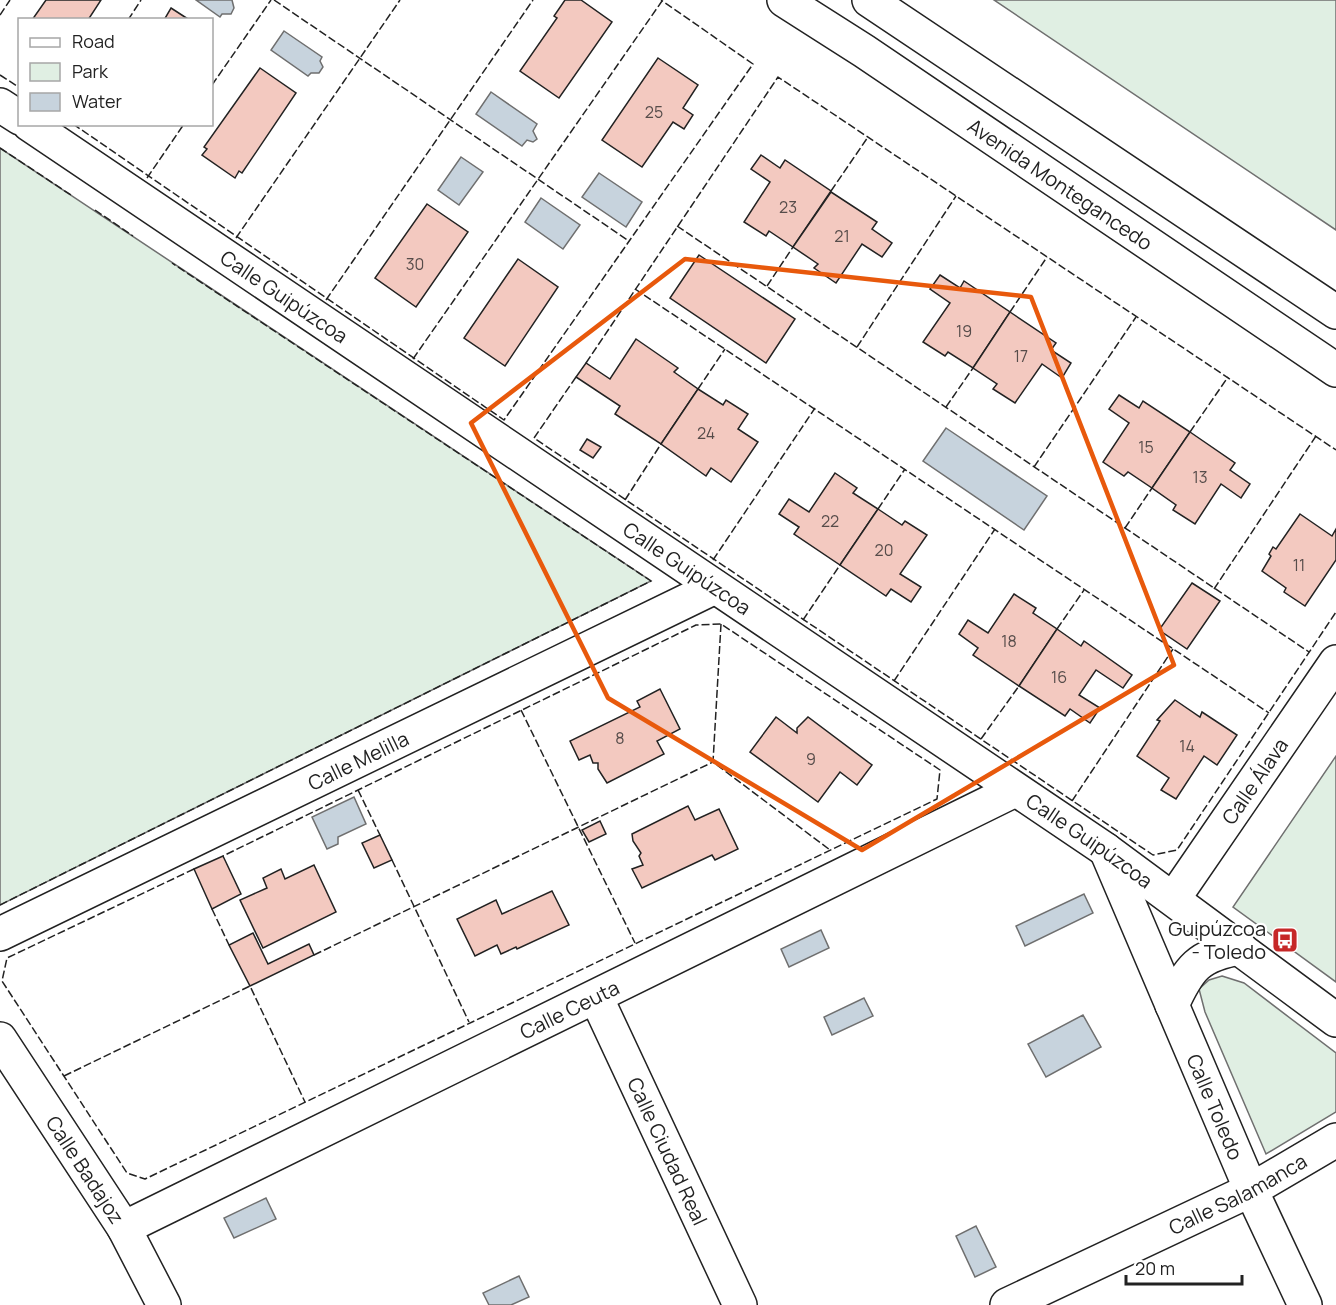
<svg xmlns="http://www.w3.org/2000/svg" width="1336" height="1305" font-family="Manrope,sans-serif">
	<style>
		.green { fill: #e0efe3; stroke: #6f6f6f; stroke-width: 1.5 }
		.water { fill: #c7d3dd; stroke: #6f6f6f; stroke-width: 1.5 }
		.building { fill: #f3c9c0; stroke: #222; stroke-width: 1.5 }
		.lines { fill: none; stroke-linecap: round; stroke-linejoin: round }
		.minor-casing { stroke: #222; stroke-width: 36 }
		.minor { stroke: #fff; stroke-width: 33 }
		.fence { stroke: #222; stroke-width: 1.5; stroke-dasharray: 8 3; stroke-linecap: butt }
		.marked { fill: none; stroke: #e8590c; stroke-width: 4.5; stroke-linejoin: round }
		.labels { text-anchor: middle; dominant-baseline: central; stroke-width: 4.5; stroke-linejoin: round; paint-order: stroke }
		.number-label { font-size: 16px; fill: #564c4a }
		.street-label { font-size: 20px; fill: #222; stroke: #fff }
		.poi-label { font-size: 20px; fill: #222; stroke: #fff; text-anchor: end }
	</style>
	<rect width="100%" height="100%" fill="#fff"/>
	<g class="green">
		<path d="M994 0H1336V230Z"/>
		<path d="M0 148 651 581 0 905Z"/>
		<path d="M1336 756V982L1233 907Z"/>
		<path d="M1222 976 1244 983 1336 1053V1112L1266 1154 1205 1012 1199 989 1209 980Z"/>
	</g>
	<g class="water">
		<path d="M196 0H232L234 8 231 14H222L220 17Z"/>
		<path d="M284 31 322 57 320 61 323 67 319 73H311L308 76 271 50Z"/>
		<path d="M491 92 537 124 533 131 537 139 533 142 527 140 522 146 476 114Z"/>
		<path d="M461 157 483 172 459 205 438 190Z"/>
		<path d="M599 173 642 202 626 227 582 197Z"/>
		<path d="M541 198 580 225 563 249 525 222Z"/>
		<path d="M946 428 1047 496 1024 530 923 461Z"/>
		<path d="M354 797 366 824 338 837V844L327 849 312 817Z"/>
		<path d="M1084 894 1093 913 1025 946 1016 926Z"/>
		<path d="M821 930 829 948 789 967 781 949Z"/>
		<path d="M864 998 873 1016 832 1035 824 1017Z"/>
		<path d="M1083 1015 1101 1047 1046 1077 1028 1044Z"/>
		<path d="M266 1198 276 1219 234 1238 224 1218Z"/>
		<path d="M976 1226 996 1267 975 1277 956 1236Z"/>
		<path d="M519 1276 529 1297 511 1305H489L483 1293Z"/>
	</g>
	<g class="building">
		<path d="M46 0H101L88 20H32Z"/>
		<path d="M565 0H581L612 22 559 98 520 71 557 18 554 16Z"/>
		<path d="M171 8 188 19V20H164Z"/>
		<path d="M658 58 698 85 683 108 693 115 684 129 673 122 642 167 602 140Z"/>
		<path d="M260 68 296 93 242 173 239 171 235 178 202 155 207 149 204 147Z"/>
		<path d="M761 155 780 168 785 160 831 191 793 247 769 231 766 236 744 222 770 182 751 169Z"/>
		<path d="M831 192 877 222 872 229 892 243 882 257 862 244 836 283 814 268 818 264 793 247Z"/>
		<path d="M427 204 468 232 416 307 375 278Z"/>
		<path d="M699 255 795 319 766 363 670 298Z"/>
		<path d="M518 259 558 287 505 366 464 338Z"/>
		<path d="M940 275 960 288 964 281 1010 312 973 368 948 352 945 356 923 342 950 303 930 289Z"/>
		<path d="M1010 312 1056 343 1051 350 1071 363 1062 378 1042 364 1015 403 993 389 997 384 973 368Z"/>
		<path d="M636 339 678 368 674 372 698 389 661 444 615 414 620 406 576 377 586 363 610 379Z"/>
		<path d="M698 389 723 405 726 400 748 414 738 429 758 442 731 482 711 468 706 476 661 444Z"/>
		<path d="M1119 395 1139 408 1143 401 1190 432 1152 488 1128 472 1124 476 1103 462 1129 423 1109 409Z"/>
		<path d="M1190 432 1235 463 1230 470 1250 484 1241 498 1221 484 1195 524 1173 510 1176 505 1152 488Z"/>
		<path d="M587 439 601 447 593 458 580 450Z"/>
		<path d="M835 473 857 488 853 493 878 509 840 565 794 534 799 527 779 514 789 499 809 512Z"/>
		<path d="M878 509 902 525 905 521 927 535 900 574 921 587 911 602 891 589 886 596 840 565Z"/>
		<path d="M1300 514 1332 536 1336 529V560L1305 606 1284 592 1286 588 1262 571 1271 556 1269 554 1273 547 1276 549Z"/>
		<path d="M1192 583 1220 601 1187 649 1159 630Z"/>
		<path d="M1014 594 1036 608 1033 613 1057 629 1019 686 973 655 978 648 959 634 968 620 988 633Z"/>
		<path d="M1057 629 1081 646 1084 641 1132 675 1123 688 1096 670 1079 695 1100 708 1090 723 1070 709 1065 716 1019 686Z"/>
		<path d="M660 689 680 729 657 741 664 754 607 783 598 769V763H593L590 755 579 760 570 741 640 707 637 701Z"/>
		<path d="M1175 700 1200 717 1202 712 1237 735 1217 765 1204 756 1176 799 1161 790 1169 778 1137 756 1160 721 1157 720Z"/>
		<path d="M776 717 797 733V728L808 717 872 765 857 785 840 772 818 802 750 752Z"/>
		<path d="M688 806 695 820 719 809 738 849 715 860 712 855 642 888 632 869 643 865 639 856 641 853 633 841 632 834Z"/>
		<path d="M600 821 606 834 589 842 582 830Z"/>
		<path d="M380 835 392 860 374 868 362 843Z"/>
		<path d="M223 856 241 894 212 909 194 869Z"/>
		<path d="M314 865 336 912 263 948 240 900 267 888 263 878 281 869 285 879Z"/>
		<path d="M552 891 569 925 517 949 516 947 501 954 497 945 475 956 457 919 496 900 502 914Z"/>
		<path d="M253 933 268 964 309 944 314 955 250 986 229 945Z"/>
	</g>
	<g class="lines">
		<defs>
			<g id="minor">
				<path id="s1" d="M784 0 864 51 1336 370"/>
				<path d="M869 0 1336 312"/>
				<path d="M0 105 20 118"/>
				<path id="s2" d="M29 124 1106 850 1336 1020"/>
				<path id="s3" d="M1106 850 1251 1190 1305 1305"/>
				<path id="s4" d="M1174 898 1336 662"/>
				<path id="s5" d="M0 934 715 587"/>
				<path id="s6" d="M596 997 740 1305"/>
				<path d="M1172 1005C1189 968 1198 955 1240 948"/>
				<path id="s7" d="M0 1039 124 1228 164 1305"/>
				<path id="s8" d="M124 1228 1015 790"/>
				<path id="s9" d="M1007 1305 1251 1190 1336 1140"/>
			</g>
		</defs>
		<use href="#minor" class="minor-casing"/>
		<use href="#minor" class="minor"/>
		<g class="fence">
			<path d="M274 0 629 241"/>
			<path d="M0 15 10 0"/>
			<path d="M128 20 141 0"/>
			<path d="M0 75 20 88"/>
			<path d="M212 85 271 0"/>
			<path d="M73 124 504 420 753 64 661 0"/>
			<path d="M0 148 71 195"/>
			<path d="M147 178 184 124"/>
			<path d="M831 191 868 137"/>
			<path d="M95 210 133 236"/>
			<path d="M677 226 1309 652"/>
			<path d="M236 238 400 0"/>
			<path d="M767 286 793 247"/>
			<path d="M635 289 1269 713"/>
			<path d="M326 300 533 0"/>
			<path d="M1010 312 1047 257"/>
			<path d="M857 347 956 196"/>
			<path d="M413 359 662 1"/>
			<path d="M586 363 778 77 1336 450"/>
			<path d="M576 377 534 438 1153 855 1177 850 1336 612"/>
			<path d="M698 389 725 349"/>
			<path d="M946 407 973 368"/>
			<path d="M1190 432 1228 377"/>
			<path d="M1034 467 1136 317"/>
			<path d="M625 500 661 444"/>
			<path d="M878 509 905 469"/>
			<path d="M1125 528 1152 488"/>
			<path d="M713 560 815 408"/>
			<path d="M1214 589 1316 436"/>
			<path d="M803 620 840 565"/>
			<path d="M721 624 713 762 830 850"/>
			<path d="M1057 629 1084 590"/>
			<path d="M894 681 995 529"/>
			<path d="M521 710 635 943"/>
			<path d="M981 739 1019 686"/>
			<path d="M358 790 380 835"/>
			<path d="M1072 801 1173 649"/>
			<path d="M392 860 469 1022"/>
			<path d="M194 869 7 958 2 981 127 1173 145 1179 937 799 940 770 721 624 696 625 223 856"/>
			<path d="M0 905 651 581 172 263"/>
			<path d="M212 909 229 945"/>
			<path d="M314 955 713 762"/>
			<path d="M64 1076 250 986 305 1102"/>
		</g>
	</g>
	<path class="marked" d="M685 259 1031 297 1174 665 862 850 608 698 471 423Z"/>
	<defs>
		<symbol id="bus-square" viewBox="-11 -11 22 22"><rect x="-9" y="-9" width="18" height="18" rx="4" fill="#c62828" stroke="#fff"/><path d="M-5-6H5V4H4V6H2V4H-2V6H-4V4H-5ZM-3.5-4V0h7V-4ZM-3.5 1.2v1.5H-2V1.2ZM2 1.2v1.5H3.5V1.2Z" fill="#fff"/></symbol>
	</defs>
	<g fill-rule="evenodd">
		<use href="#bus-square" x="1270" y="925" width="30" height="30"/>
	</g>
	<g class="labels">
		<g class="number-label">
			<text x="654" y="112">25</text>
			<text x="788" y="207">23</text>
			<text x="842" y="236">21</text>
			<text x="415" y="264">30</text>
			<text x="964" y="331">19</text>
			<text x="1021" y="356">17</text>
			<text x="706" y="433">24</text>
			<text x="1146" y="447">15</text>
			<text x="1200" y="477">13</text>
			<text x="830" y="521">22</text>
			<text x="884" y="550">20</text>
			<text x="1299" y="565">11</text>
			<text x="1009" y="641">18</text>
			<text x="1059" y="677">16</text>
			<text x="620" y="738">8</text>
			<text x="1187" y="746">14</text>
			<text x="811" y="759">9</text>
		</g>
		<g class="street-label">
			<text stroke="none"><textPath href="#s1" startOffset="332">Avenida Montegancedo</textPath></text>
			<text stroke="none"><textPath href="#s2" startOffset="308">Calle Guipúzcoa</textPath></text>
			<text stroke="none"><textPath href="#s2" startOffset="794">Calle Guipúzcoa</textPath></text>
			<text stroke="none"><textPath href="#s5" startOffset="398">Calle Melilla</textPath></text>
			<text stroke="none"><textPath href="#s4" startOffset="142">Calle Álava</textPath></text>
			<text stroke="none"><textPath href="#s2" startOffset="1280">Calle Guipúzcoa</textPath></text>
			<text stroke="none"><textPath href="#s8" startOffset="496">Calle Ceuta</textPath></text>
			<text stroke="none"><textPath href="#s3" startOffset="279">Calle Toledo</textPath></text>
			<text stroke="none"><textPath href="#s6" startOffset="170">Calle Ciudad Real</textPath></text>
			<text stroke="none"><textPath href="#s7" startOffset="156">Calle Badajoz</textPath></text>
			<text stroke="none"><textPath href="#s9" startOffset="256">Calle Salamanca</textPath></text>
		</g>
		<g class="poi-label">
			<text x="1266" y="928">Guipúzcoa<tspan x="1266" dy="23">- Toledo</tspan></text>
		</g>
	</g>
	<rect x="18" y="18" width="195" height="108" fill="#ffffff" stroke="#a7a7a7" stroke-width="1.5"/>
	<rect x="30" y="38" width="30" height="9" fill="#ffffff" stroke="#a7a7a7" stroke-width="1.5"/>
	<text x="72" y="48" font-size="18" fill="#222222">Road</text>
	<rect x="30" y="63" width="30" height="18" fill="#e0efe3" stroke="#a7a7a7" stroke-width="1.5"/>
	<text x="72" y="78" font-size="18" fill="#222222">Park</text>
	<rect x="30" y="93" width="30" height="18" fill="#c7d3dd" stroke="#a7a7a7" stroke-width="1.5"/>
	<text x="72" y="108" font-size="18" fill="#222222">Water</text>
	<path d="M1126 1275v9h116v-9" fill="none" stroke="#222222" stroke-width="3"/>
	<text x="1135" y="1275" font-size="18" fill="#222222" stroke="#ffffff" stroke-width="4.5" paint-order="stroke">20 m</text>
</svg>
